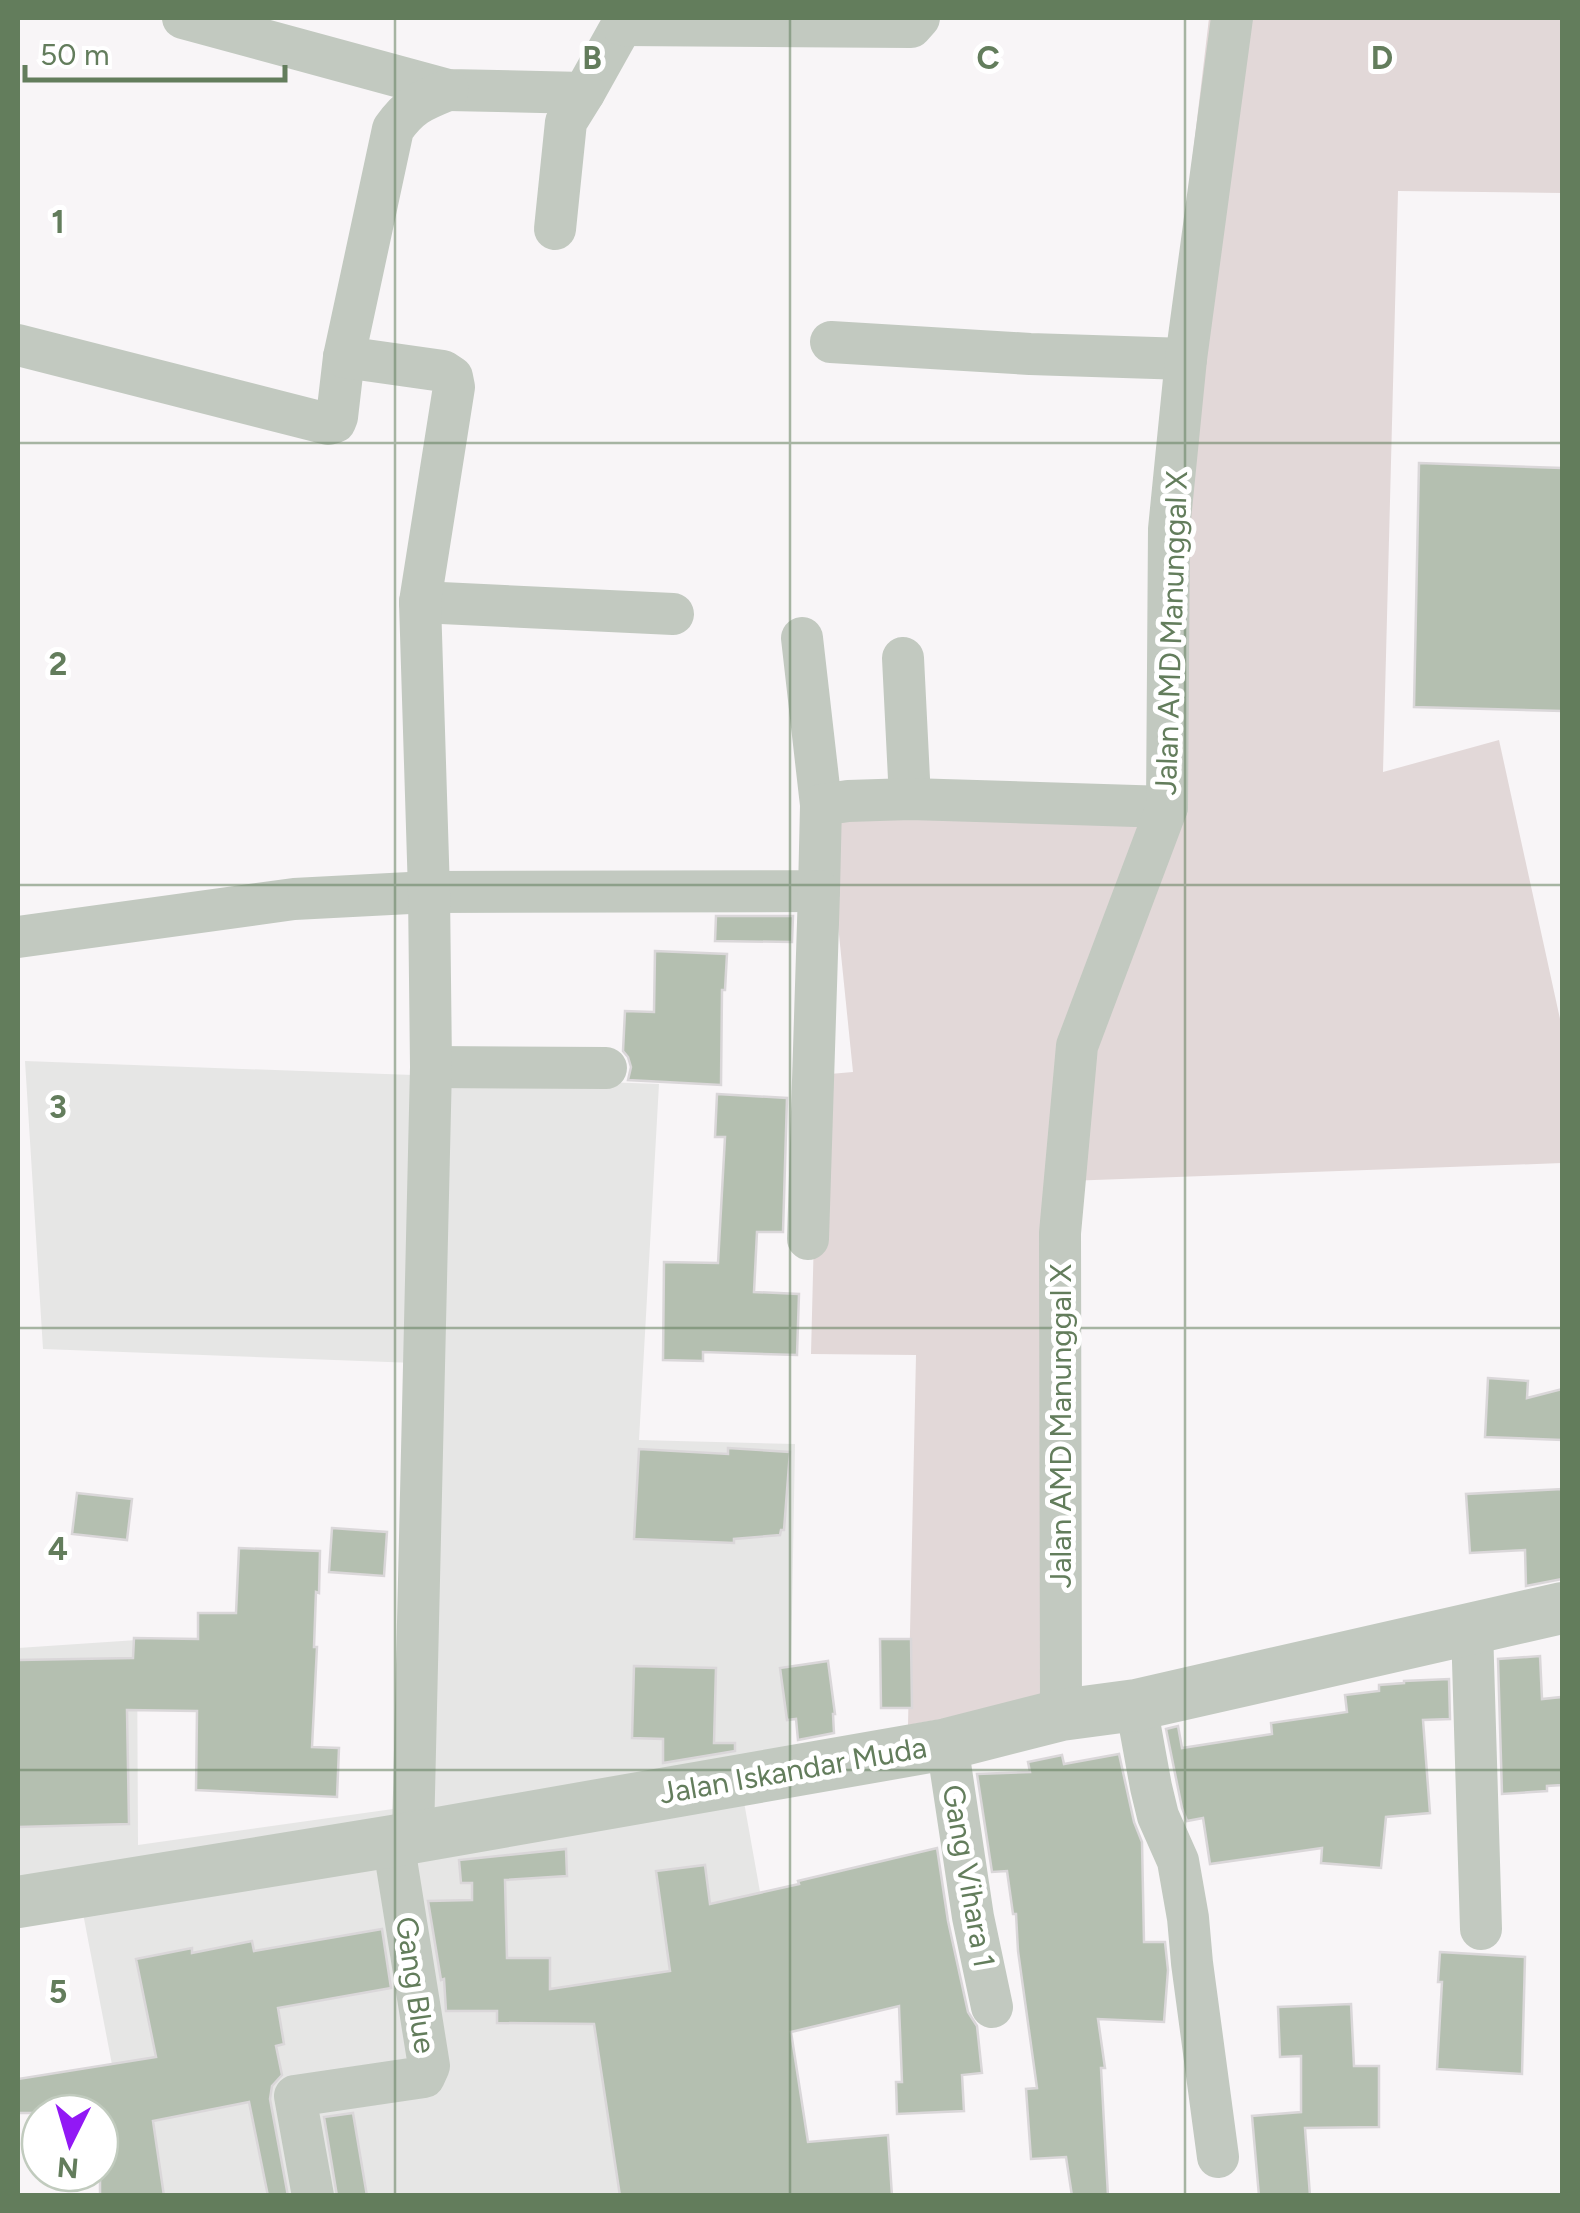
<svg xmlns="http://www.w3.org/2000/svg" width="1580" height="2213" font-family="Figtree,sans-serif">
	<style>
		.built { fill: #e6e6e5 }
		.green { fill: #e2d8d8 }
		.building { fill: #b4bfb0; stroke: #dad7d9; stroke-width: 2.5 }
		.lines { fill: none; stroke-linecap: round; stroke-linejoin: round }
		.minor { stroke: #c2c9c0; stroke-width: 42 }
		.tertiary { stroke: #c2c9c0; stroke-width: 52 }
		.grid { fill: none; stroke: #637d5c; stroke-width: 2.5; stroke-opacity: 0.55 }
		.labels { text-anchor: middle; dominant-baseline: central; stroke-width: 10; stroke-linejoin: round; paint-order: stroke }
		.street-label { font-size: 30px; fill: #637d5c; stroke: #fff }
		.grid-label { font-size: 32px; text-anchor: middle; font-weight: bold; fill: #637d5c; stroke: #fff; stroke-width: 10; stroke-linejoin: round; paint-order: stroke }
	</style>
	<rect width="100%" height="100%" fill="#f8f5f7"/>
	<path class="built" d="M25 1061 659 1084 639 1440 795 1444 789 1781 744 1802 814 2195H137L81 1903 18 1921V1648L137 1640 138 1845 400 1808 415 1363 43 1349Z"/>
	<path class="green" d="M1209 18H1562V193L1398 191 1383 772 1499 740 1562 1028V1163L1067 1181 1065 1697 908 1725 916 1355 811 1354 818 1075 853 1072 826 807 1147 806 1154 483Z"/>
	<g class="building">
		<path d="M1419 463 1562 468V711L1414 707Z"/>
		<path d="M716 916H793L792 942 715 941Z"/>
		<path d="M655 951 727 954 725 990H722L721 1085 628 1080 631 1067 628 1057 623 1051 625 1011 654 1012Z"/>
		<path d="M717 1094 787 1098 783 1232H757L754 1292 799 1294 797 1355 703 1352V1361L663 1360 664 1262 718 1263 725 1137H715Z"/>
		<path d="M1488 1378 1528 1381 1527 1398 1562 1389V1440L1485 1437Z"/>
		<path d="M728 1448 790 1452 784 1530H781L780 1535 734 1539V1543L634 1539 639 1449 728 1454Z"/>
		<path d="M1562 1489V1579L1526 1586 1525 1550 1470 1553 1466 1494Z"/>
		<path d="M77 1493 132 1499 127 1540 72 1534Z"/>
		<path d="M332 1528 387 1532 384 1576 329 1572Z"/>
		<path d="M239 1548 320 1551 319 1593 316 1592 314 1647H317L312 1747 339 1748 337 1797 196 1790 197 1711 127 1710 129 1824 18 1827V1660L133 1658 134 1638 198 1639V1613H236Z"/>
		<path d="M880 1639H911L912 1708H881Z"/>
		<path d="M1540 1656 1542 1699 1562 1697V1785L1547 1786V1791L1502 1794 1498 1659Z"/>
		<path d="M828 1661 835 1714H833L834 1733 798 1740 796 1719 787 1720 780 1668Z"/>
		<path d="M634 1666 716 1668 714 1743H735V1751L663 1763V1739L632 1738Z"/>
		<path d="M1449 1679 1450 1719 1423 1720 1430 1813 1386 1817 1381 1868 1321 1863 1322 1848 1210 1864 1203 1818 1187 1821 1182 1808 1166 1729 1178 1726 1182 1748 1272 1734 1271 1723 1347 1712 1345 1695 1379 1691V1685L1404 1683V1681Z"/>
		<path d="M1119 1754 1134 1822 1142 1842 1144 1942H1165L1168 1970 1164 2022 1098 2019 1105 2068H1101L1108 2196H1072L1066 2157 1031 2159 1026 2089 1037 2088 1018 1951 1016 1914H1013L1007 1871 992 1872 977 1774 1030 1772 1028 1762 1062 1755 1064 1764Z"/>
		<path d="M937 1848 948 1921 968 2012 977 2026 982 2073 962 2075 964 2111 897 2114 896 2082H902L899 2006 791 2032 808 2142 888 2135 892 2196H620L594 2024 497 2023V2011H446L444 1979 441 1980 428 1901 472 1900V1883H461L459 1860 566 1849 567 1876 505 1880 507 1958H550V1989L670 1971 656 1871 705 1865 710 1904 799 1884 798 1881Z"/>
		<path d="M382 1929 391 1988 278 2008 284 2044 276 2046 282 2075 272 2086 270 2099 288 2196H268L249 2102 153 2121 164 2196H100V2113H18V2079L156 2057 136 1959 192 1948V1953L252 1941 254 1951Z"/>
		<path d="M1440 1952 1525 1957 1522 2074 1437 2069 1442 1982H1438Z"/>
		<path d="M1351 2004 1354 2066H1379V2127L1305 2128 1310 2196H1259L1252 2116 1301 2112V2056L1280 2057 1278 2007Z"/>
		<path d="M353 2113 367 2196H337L324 2117Z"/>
	</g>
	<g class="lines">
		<g class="minor">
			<path d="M183 18 448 90 584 93 622 25 624 18"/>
			<path d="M622 25 911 27 919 18"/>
			<path d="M555 229 566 122 584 93"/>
			<path d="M831 342 1030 354 1186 359"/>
			<path d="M18 345 328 424 335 422 337 417 344 357"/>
			<path d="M420 602 673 614"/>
			<path d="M802 638 821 805"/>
			<path d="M903 658 910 799"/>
			<path d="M18 937 294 899 429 892 819 891 821 805 848 801 910 799 1167 807"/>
			<path d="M431 1067 606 1068"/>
			<path d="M808 1239 819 891"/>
			<path d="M1472 1628 1481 1929"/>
			<path d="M1136 1705 1151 1787 1158 1816 1178 1861 1188 1918 1192 1963 1218 2157"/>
			<path d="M1061 1715 1060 1233 1077 1046 1167 807 1169 529 1186 359 1232 18"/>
			<path d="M947 1744 973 1917 992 2007"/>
			<path d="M413 1836 431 1067 429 892 420 602 454 387 452 377 443 371 344 357 393 129C410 105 421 101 448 90"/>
			<path d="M313 2196 295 2096 424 2077 429 2066 393 1841"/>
		</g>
		<path class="tertiary" d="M18 1902 393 1841 947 1744 1061 1715 1136 1705 1562 1608"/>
	</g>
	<path class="grid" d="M395 18V2196M790 18V2196M1185 18V2196M18 443H1562M18 885H1562M18 1328H1562M18 1770H1562"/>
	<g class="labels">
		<g class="street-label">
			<text transform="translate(1171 633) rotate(-88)">Jalan AMD Manunggal X</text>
			<text transform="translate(1060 1426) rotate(-90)">Jalan AMD Manunggal X</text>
			<text transform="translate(793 1770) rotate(-10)">Jalan Iskandar Muda</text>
			<text transform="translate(969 1876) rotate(80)">Gang Vihara 1</text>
			<text transform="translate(416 1985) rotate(82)">Gang Blue</text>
		</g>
	</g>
	<g class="grid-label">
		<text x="592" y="69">B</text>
		<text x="988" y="69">C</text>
		<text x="1382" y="69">D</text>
		<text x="58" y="233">1</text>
		<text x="58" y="675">2</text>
		<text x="58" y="1118">3</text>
		<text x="58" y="1560">4</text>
		<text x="58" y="2003">5</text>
	</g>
	<rect width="1580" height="2213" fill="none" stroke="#637d5c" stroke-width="40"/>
	<g transform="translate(70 2143) rotate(185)"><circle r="48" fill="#ffffff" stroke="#c1cbbe" stroke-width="2.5"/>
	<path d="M0-8L18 38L0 25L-18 38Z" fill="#9218f5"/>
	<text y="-15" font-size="28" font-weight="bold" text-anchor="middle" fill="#637d5c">N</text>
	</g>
	<path d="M25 65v15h260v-15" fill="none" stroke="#637d5c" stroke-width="5"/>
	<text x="40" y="65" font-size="30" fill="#637d5c" stroke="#ffffff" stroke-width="8" paint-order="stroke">50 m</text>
</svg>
